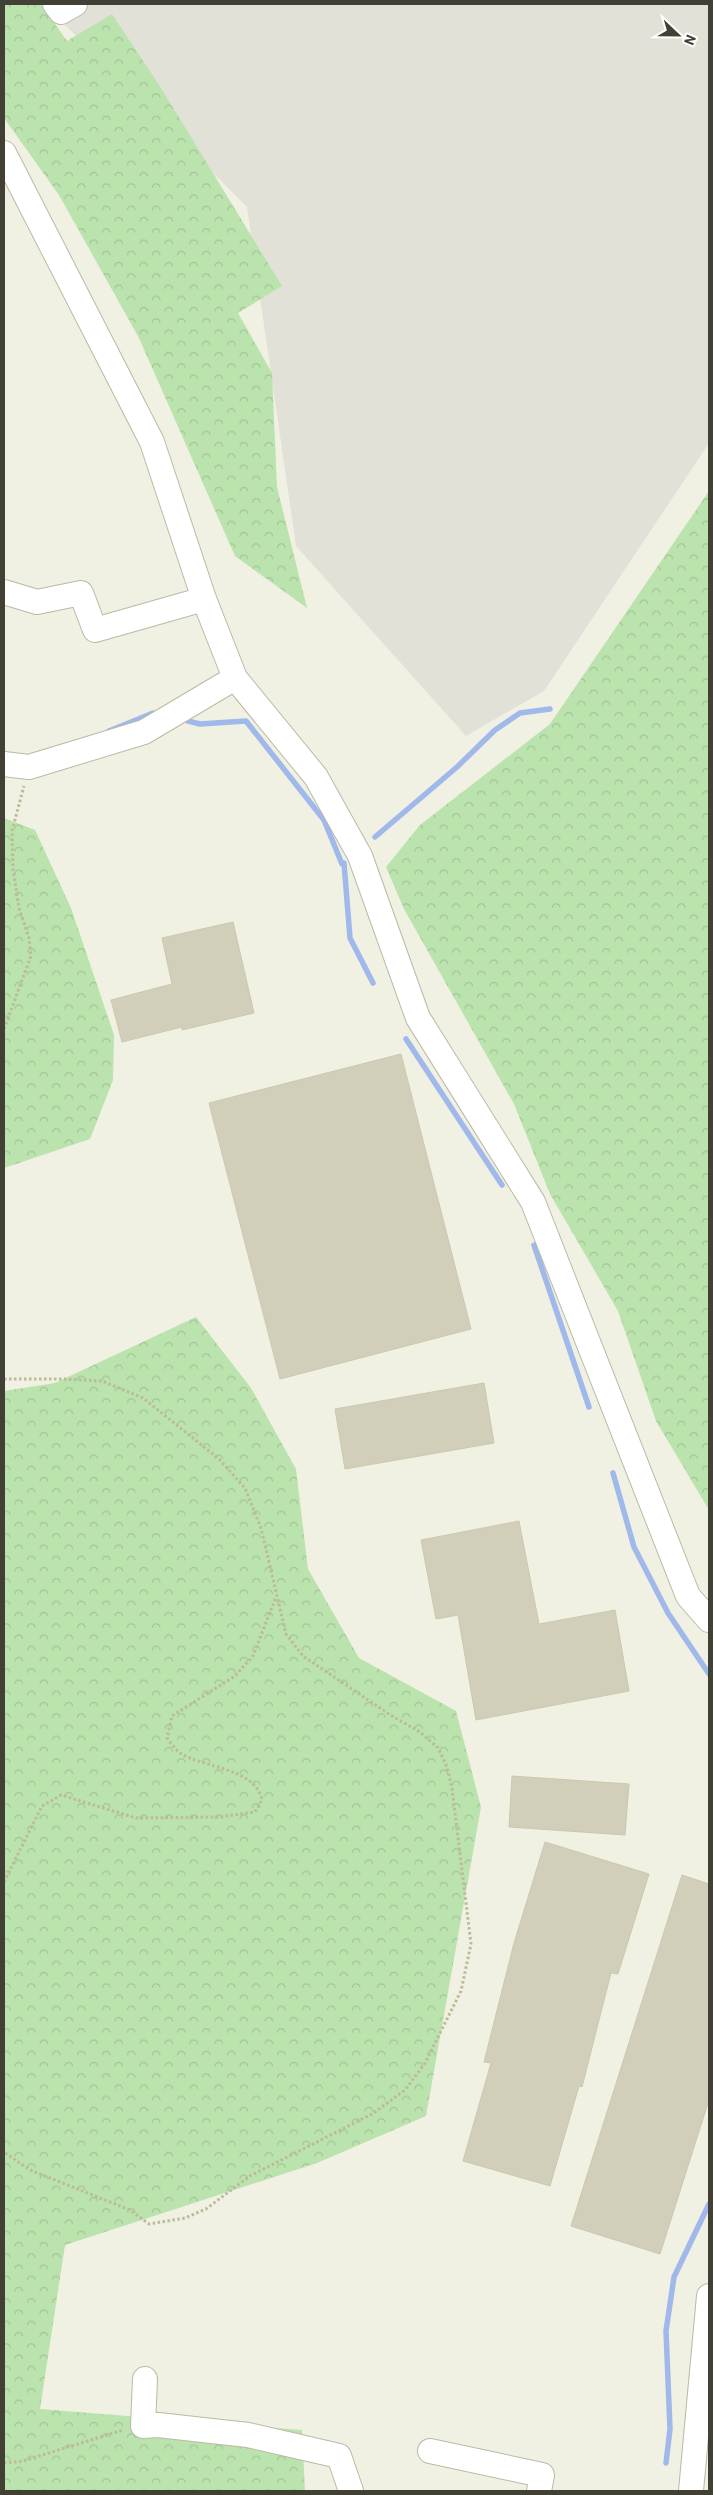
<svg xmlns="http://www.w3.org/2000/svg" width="713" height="2495" font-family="Barlow,sans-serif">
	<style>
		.industrial { fill: #e2e1d8 }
		.forest { fill: url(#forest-crowns) }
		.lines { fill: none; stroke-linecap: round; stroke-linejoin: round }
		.stream { stroke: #a1b8eb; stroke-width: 5.5 }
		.building { fill: #d1cfb9; stroke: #cbc8ad }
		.minor-casing { stroke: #bbbaa6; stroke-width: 26 }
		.path { stroke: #bcba98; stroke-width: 3; stroke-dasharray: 2.5 2.5; stroke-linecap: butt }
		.minor { stroke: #fff; stroke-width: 24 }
	</style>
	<defs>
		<pattern id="forest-crowns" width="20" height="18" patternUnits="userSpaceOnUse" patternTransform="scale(1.25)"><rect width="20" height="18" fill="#bbe3ad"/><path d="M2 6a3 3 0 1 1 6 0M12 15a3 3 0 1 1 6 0" fill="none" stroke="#a2c495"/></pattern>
	</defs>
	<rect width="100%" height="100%" fill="#f0f0e3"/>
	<path class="industrial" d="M50 4H709V443L544 691 466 736 296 546 247 207 60 20Z"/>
	<g class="forest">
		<path d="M4 4H41L67 41 112 14 161 88 282 286 238 313 272 373 277 487 307 608 235 556 139 338 59 195 4 118Z"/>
		<path d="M709 491V1510L656 1421 618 1311 550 1194 514 1104 404 909 386 867 420 825 550 724Z"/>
		<path d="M4 818 35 830 71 908 114 1035 113 1080 90 1139 4 1168Z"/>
		<path d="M196 1317 251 1388 296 1469 308 1569 359 1658 456 1711 481 1807 426 2116 317 2163 65 2245 40 2409 302 2430 305 2491H4V1391L55 1383Z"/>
	</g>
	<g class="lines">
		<g class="stream">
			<path d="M188 721 200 724 246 721 324 820 342 864"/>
			<path d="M109 731 153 713"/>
			<path d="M375 837 457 767 495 730 520 713 550 709"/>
			<path d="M344 863 350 938 373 983"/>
			<path d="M406 1039 502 1185"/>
			<path d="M534 1245 589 1407"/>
			<path d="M613 1473 634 1547 668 1613 709 1674"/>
			<path d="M666 2463 670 2429 666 2331 674 2277 709 2204"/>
		</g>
	</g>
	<g class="building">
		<path d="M233 922 254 1013 182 1030V1027L122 1042 111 1000 172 984 162 938Z"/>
		<path d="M401 1054 471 1329 280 1379 209 1103Z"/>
		<path d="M484 1383 494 1443 345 1469 335 1409Z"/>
		<path d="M519 1521 539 1624 615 1610 629 1691 476 1720 458 1615 436 1619 421 1540Z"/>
		<path d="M512 1776 629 1784 625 1835 509 1827Z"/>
		<path d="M545 1842 649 1874 618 1974 611 1973 582 2087 579 2086 550 2186 463 2161 491 2063 484 2062 514 1943Z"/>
		<path d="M682 1875 709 1884V2100L660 2254 571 2226Z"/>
	</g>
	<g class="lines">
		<defs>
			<g id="minor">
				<path d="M55 4 61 12 75 4"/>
				<path d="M4 153 152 442 204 599 235 678 316 777 360 856 418 1018 533 1202 688 1596 709 1620"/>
				<path d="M4 592 37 602 81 593 95 630 204 599"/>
				<path d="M4 764 29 767 144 732 235 678"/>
				<path d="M145 2379 143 2426 158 2425 248 2435 339 2456 351 2491"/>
				<path d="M430 2451 542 2475 539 2491"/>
				<path d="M691 2491 709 2296"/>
			</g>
		</defs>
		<use href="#minor" class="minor-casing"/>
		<g class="path">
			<path d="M4 1029 31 956 29 938 19 908 13 869 12 831 24 786"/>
			<path d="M4 1379H63L102 1381 143 1398 219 1459 245 1488 261 1528 286 1634 303 1656 392 1716 420 1732 438 1748 447 1767 452 1788 471 1944 461 1991 425 2063 405 2090 372 2114 250 2176 206 2209 185 2218 149 2224 130 2210 30 2170 4 2152"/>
			<path d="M4 1882 42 1806 61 1795 136 1818 218 1817 255 1812 262 1800C256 1768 203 1768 180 1753 175 1749 171 1743 167 1738L172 1716 235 1676 253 1656 276 1597"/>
			<path d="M4 2463 23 2461 123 2430"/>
		</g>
		<use href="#minor" class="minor"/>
	</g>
	<rect width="713" height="2495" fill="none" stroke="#424034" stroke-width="10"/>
	<g transform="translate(678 35) rotate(112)" stroke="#ffffff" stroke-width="4" paint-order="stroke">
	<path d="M0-4L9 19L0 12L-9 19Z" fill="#424034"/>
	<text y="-8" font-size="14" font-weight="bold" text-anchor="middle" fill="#424034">N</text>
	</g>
</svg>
